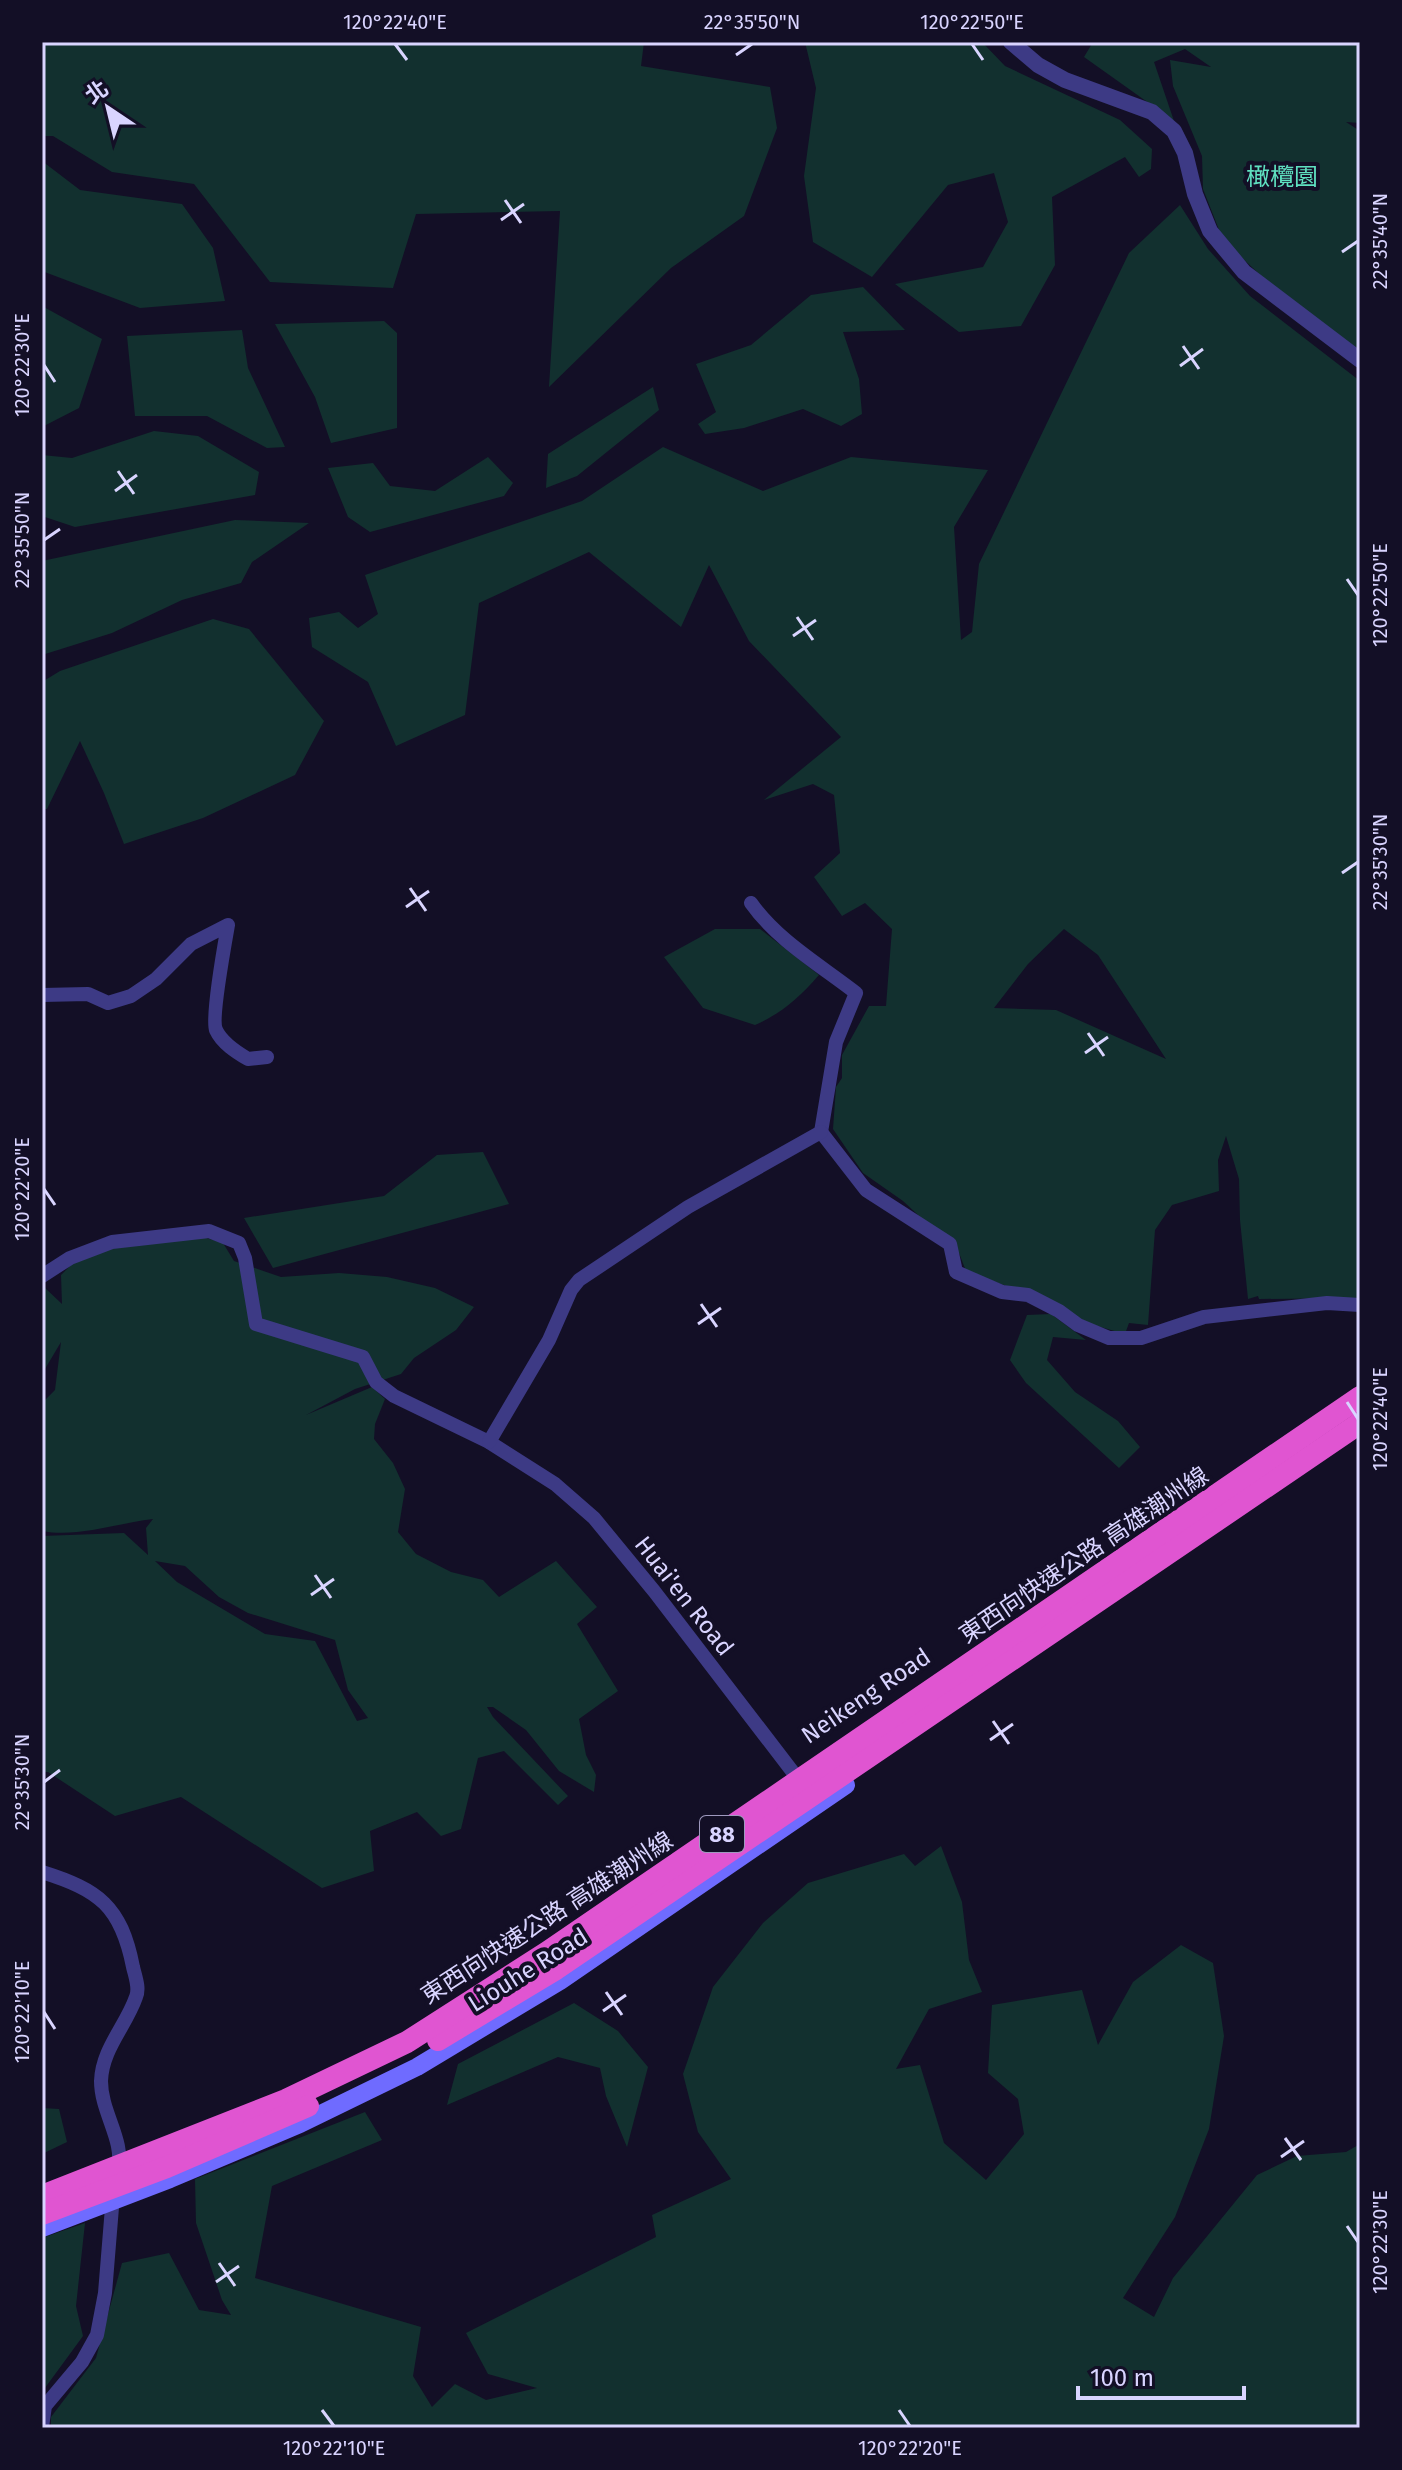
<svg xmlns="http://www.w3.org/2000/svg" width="1402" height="2470" font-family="'Fira Sans','Noto Sans TC',sans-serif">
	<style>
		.green { fill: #12302f; fill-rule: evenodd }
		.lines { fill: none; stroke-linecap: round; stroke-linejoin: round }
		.minor { stroke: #3d3a85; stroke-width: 14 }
		.tertiary { stroke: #3d3a85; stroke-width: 16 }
		.secondary { stroke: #6f6bff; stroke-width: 18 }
		.trunk-bridge { stroke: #e055d1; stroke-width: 22 }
		.ticks { fill: none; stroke: #d9d4ff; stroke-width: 3 }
		.labels { text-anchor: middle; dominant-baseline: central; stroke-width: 8; stroke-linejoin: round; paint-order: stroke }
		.shield { fill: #130f26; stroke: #9e99be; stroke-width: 2 }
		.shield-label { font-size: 22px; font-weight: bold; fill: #d9d4ff }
		.park-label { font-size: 24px; fill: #5fe0c0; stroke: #130f26 }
		.street-label { font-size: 24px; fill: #d9d4ff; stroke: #130f26 }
		.neatline { fill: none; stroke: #d9d4ff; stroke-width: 3 }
		.ticks-label { font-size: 20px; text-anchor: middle; fill: #d9d4ff }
	</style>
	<rect width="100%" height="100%" fill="#130f26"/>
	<g class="green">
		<path d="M42 42H644L641 66 770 87 777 128 744 216 671 268 549 387 560 211 416 214 393 288 270 282 194 184 112 172 53 136H42Z"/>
		<path d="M805 42H982L1005 66 1120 120 1152 149 1151 169 1139 177 1125 157 1052 197 1055 265 1021 326 959 332 895 284 983 267 1008 222 994 173 948 185 872 277 813 242 804 176 816 88Z"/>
		<path d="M1093 42H1360V123L1346 122 1360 131V351L1305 317 1223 240 1203 189 1202 156 1173 86 1170 60 1211 67 1185 49 1154 62 1174 121 1084 57Z"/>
		<path d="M42 161 80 190 182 204 213 248 225 301 140 308 42 271Z"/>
		<path d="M1180 205 1208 249 1250 296 1360 381V1298L1259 1299 1258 1296 1248 1299 1240 1220 1239 1179 1226 1136 1218 1160 1219 1191 1172 1205 1155 1230 1148 1325 1129 1323 1125 1334 1090 1324 1055 1304 966 1271 959 1253 903 1201 863 1173 833 1129 836 1087 842 1078V1055L869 1006H886L892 929 865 903 842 916 814 877 840 853 834 795 813 784 764 800 841 737 749 641 709 565 681 627 589 552 479 603 465 715 396 746 368 682 312 647 309 618 339 612 358 628 378 614 365 575 582 501 663 447 763 491 851 457 988 470 954 527 961 640 972 632 979 564 1129 253ZM1064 929 1098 955 1166 1059 1056 1010 994 1008 1028 964Z"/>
		<path d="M863 287 905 330 843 332 859 379 862 414 841 426 803 409 744 428 705 434 698 424 716 412 696 364 751 345 811 295Z"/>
		<path d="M42 306 102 339 79 408 42 427Z"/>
		<path d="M384 321 397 333V428L331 443 315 397 275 324Z"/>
		<path d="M242 330 248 368 285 447 267 448 207 416H135L127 336Z"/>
		<path d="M653 387 659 410 577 476 546 488 548 454Z"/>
		<path d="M154 431 198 436 259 472 255 495 75 527 42 516V455L72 458Z"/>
		<path d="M488 457 513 483 504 496 370 532 348 517 328 468 373 463 390 486 435 491Z"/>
		<path d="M235 520 309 523 252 562 241 583 182 600 112 633 42 655V561Z"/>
		<path d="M213 619 249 629 324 721 295 775 203 818 124 844 104 793 80 741 47 809H42V682L60 671Z"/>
		<path d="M715 929H760L819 975C800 997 782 1013 755 1025L703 1008 664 957Z"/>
		<path d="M483 1152 509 1204 273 1268 244 1218 384 1196 437 1155Z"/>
		<path d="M203 1237 223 1243 234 1261 281 1277 339 1273 387 1277 435 1288 474 1307 456 1330 414 1358 401 1374 355 1389 306 1415 372 1387 385 1399 375 1424 374 1439 393 1463 405 1489 398 1532 416 1554 451 1572 483 1580 499 1597 556 1561 597 1607 577 1624 618 1691 579 1719 586 1755 596 1775 594 1792 559 1771 526 1730 493 1707H487L493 1717 568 1796 558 1805 504 1751 478 1758 461 1829 441 1836 417 1812 370 1831 374 1871 322 1888 181 1797 115 1816 48 1772H42V1536L124 1533 148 1555 146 1528 153 1519C118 1523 77 1538 42 1531V1403L55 1390 61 1342 42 1374V1292L44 1287 62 1304 61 1275 84 1252ZM155 1561 185 1566 219 1597 248 1613 335 1640 348 1690 368 1718 357 1721 315 1641 265 1634 177 1582Z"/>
		<path d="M1051 1314 1086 1340 1053 1337 1047 1360 1075 1392 1118 1421 1140 1447 1119 1468 1026 1383 1010 1360 1027 1315Z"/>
		<path d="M941 1846 962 1902 969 1960 982 1992 929 2009 896 2069 920 2065 944 2143 986 2180 1024 2134 1018 2099 988 2073 992 2005 1082 1990 1098 2045 1133 1982 1181 1945 1213 1963 1224 2036 1209 2129 1175 2217 1123 2298 1154 2317 1173 2278 1257 2175 1297 2156 1346 2152 1360 2144V2428H51V2417L96 2358 122 2263 169 2253 199 2310 231 2315 222 2300 196 2223 195 2179 365 2112 382 2140 272 2186 255 2278 421 2327 413 2376 432 2407 455 2384 486 2400 537 2388 488 2374 466 2333 656 2237 652 2215 731 2179 698 2132 683 2074 713 1987 763 1923 808 1883 904 1854 915 1866Z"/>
		<path d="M574 2003 618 2031 648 2067 627 2147 606 2096 600 2068 558 2057 447 2105 458 2064Z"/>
		<path d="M42 2108 59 2109 67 2142 42 2154Z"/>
		<path d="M85 2223 76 2306 83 2336 42 2392V2238Z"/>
	</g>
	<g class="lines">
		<g class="minor">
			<path d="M751 903C777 940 820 965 856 993L836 1042 821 1132"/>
			<path d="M42 995 88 994 108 1003 131 996 156 979 191 944 228 925C225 942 211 1019 216 1030 222 1043 236 1052 248 1059L267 1057"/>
			<path d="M821 1132 866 1190 950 1244 956 1272 1002 1292 1028 1295 1059 1311 1078 1325 1109 1338H1141L1204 1317 1327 1303 1360 1305"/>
			<path d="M42 1276 70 1258 112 1242 209 1231 239 1243 245 1258 256 1324 363 1357 376 1382 394 1396 489 1442 555 1484 594 1518 654 1591 802 1784"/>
			<path d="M489 1442 549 1340 571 1290 579 1280 688 1207 821 1132"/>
			<path d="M42 1872C99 1890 121 1906 133 1967 135 1976 140 1988 136 1997 126 2026 102 2049 101 2081 101 2113 125 2140 118 2170"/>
			<path d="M42 2427 45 2406 82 2362 97 2335 105 2293 113 2195"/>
		</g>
		<path class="tertiary" d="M1011 42 1038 65 1065 80 1152 112 1174 131 1185 153 1195 194 1210 231 1244 272 1360 360"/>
		<path class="secondary" d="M42 2228 170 2179 300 2124 417 2067 560 1981 846 1785"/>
		<g class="trunk-bridge">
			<path d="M438 2040 556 1969 1360 1423"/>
			<path d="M42 2196 286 2100 407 2042 546 1953 1360 1397"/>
			<path d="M42 2214 167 2167 308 2106"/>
		</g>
	</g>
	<path class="ticks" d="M395 44 407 60M972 44 983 60M736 55 752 44M505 200 521 223M501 220 524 204M1342 252 1358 241M1183 346 1199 369M44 365 55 382M1180 366 1203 349M118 471 134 494M115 491 137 475M44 540 60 529M1347 579 1358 595M797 617 813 640M793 636 816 620M1342 873 1358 862M410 888 426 911M406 907 429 891M1088 1033 1104 1056M1085 1053 1108 1037M44 1189 55 1205M701 1304 717 1327M698 1324 721 1308M1347 1402 1358 1419M315 1575 331 1598M311 1595 334 1579M993 1721 1009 1744M990 1740 1013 1724M44 1782 60 1770M606 1992 622 2015M603 2011 626 1995M44 2012 55 2029M1285 2138 1301 2160M1281 2157 1304 2141M1347 2226 1358 2242M219 2263 235 2286M216 2282 239 2266M322 2410 334 2426M899 2410 910 2426"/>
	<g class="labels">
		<rect class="shield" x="700" y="1816" width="44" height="36" rx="6"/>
		<g class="shield-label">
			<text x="722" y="1834">88</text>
		</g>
		<g class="park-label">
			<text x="1282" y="177">橄欖園</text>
		</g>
		<g class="street-label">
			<text transform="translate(1084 1555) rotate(-34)">東西向快速公路 高雄潮州線</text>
			<text transform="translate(684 1596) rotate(52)">Huai'en Road</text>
			<text transform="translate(866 1696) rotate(-34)">Neikeng Road</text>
			<text transform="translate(547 1918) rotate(-33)">東西向快速公路 高雄潮州線</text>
			<text transform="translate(528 1970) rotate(-32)">Liouhe Road</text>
		</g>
	</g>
	<rect width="1402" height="2470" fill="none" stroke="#130f26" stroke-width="88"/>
	<g transform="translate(108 108) rotate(325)" stroke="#130f26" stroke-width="6" paint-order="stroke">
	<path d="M0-6L14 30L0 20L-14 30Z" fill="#d9d4ff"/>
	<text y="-12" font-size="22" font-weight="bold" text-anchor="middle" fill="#d9d4ff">北</text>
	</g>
	<path d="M1078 2386v12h166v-12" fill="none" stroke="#d9d4ff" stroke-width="4"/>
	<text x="1090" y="2386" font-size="24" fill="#d9d4ff" stroke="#130f26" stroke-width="6" paint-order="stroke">100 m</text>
	<rect x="44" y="44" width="1314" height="2382" class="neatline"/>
	<g class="ticks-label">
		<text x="395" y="29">120°22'40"E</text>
		<text x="752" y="29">22°35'50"N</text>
		<text x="972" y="29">120°22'50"E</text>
		<text transform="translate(1380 241) rotate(-90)" y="7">22°35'40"N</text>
		<text transform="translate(22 365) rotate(-90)" y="7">120°22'30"E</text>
		<text transform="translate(22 540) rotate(-90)" y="7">22°35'50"N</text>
		<text transform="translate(1380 595) rotate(-90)" y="7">120°22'50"E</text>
		<text transform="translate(1380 862) rotate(-90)" y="7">22°35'30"N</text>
		<text transform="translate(22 1189) rotate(-90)" y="7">120°22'20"E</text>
		<text transform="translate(1380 1419) rotate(-90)" y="7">120°22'40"E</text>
		<text transform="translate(22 1782) rotate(-90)" y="7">22°35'30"N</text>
		<text transform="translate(22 2012) rotate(-90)" y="7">120°22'10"E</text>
		<text transform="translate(1380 2242) rotate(-90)" y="7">120°22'30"E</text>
		<text x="334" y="2455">120°22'10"E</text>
		<text x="910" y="2455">120°22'20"E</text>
	</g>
</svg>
